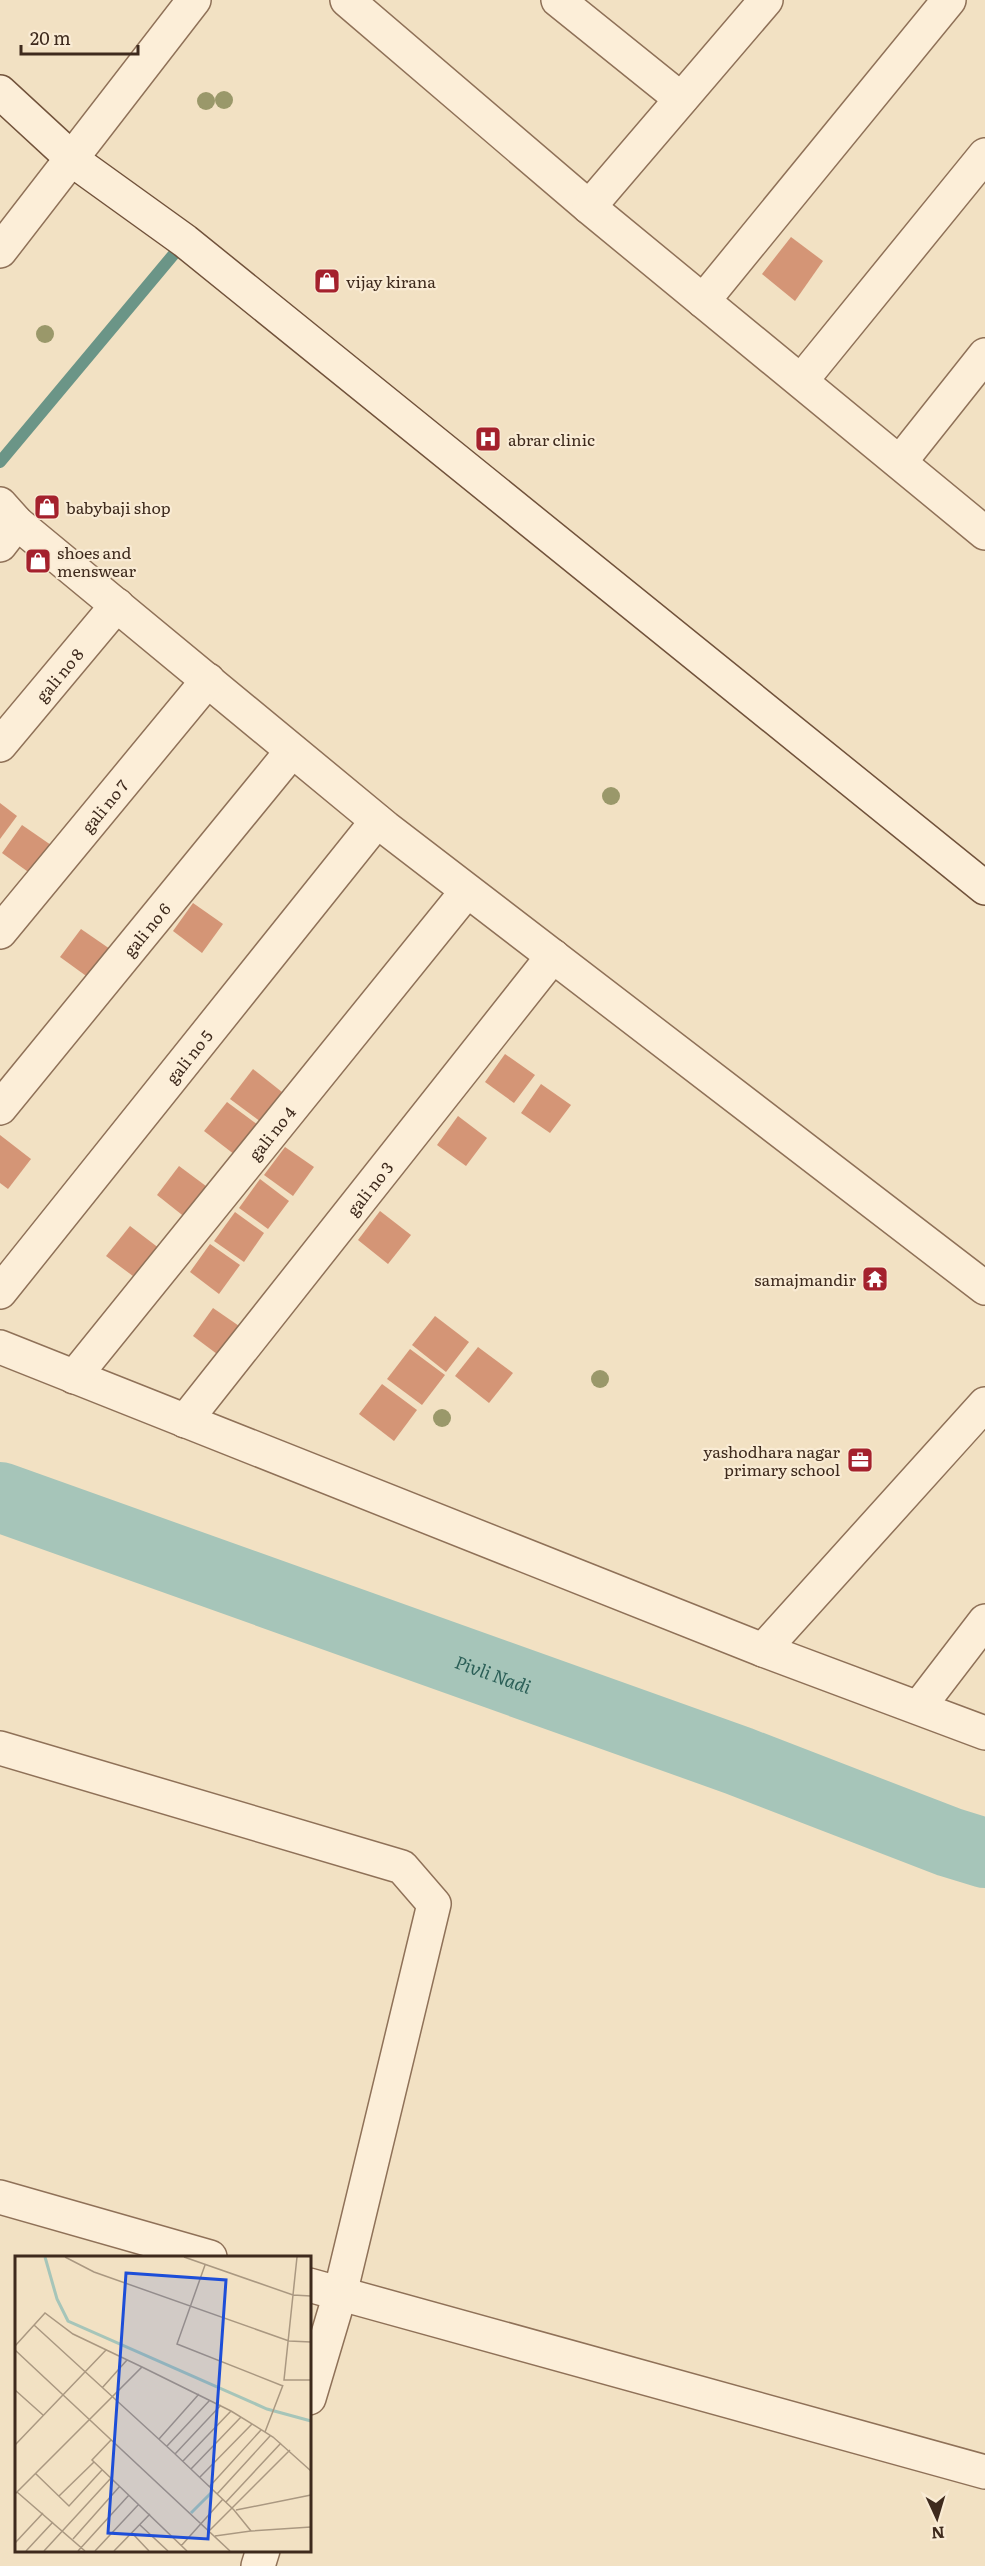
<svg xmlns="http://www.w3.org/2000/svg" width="985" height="2566" font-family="Literata,serif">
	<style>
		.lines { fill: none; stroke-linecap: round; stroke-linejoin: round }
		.stream { stroke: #6b9587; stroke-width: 12 }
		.river { stroke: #a6c5b9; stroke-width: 70 }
		.building { fill: #d49576 }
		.street-casing { stroke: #8f7158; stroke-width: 36 }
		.secondary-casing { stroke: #71523b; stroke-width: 36 }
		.street { stroke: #fceed8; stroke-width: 33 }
		.secondary { stroke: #fceed8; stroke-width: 33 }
		.tree { fill: #9a986a }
		.labels { text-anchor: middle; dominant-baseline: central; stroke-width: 4.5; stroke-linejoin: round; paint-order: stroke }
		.poi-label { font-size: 16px; fill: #3e2a1d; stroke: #f9ebd4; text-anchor: start }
		.street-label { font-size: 16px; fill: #3e2a1d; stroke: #f9ebd4 }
		.water-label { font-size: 18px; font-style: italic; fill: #2b5f57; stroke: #f9ebd4 }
		.inset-river { fill: none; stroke: #a6c5b9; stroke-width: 3 }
		.inset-road { fill: none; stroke: #aa9881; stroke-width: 1.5 }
		.view { fill: #1d4ed8; fill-opacity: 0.15; stroke: #1d4ed8; stroke-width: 3 }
		.inset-edge { fill: none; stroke: #3e2a1d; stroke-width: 3 }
	</style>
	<rect width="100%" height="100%" fill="#f2e1c3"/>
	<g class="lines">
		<path class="stream" d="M0 462 184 242"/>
		<path class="river" id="s1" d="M0 1497 739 1761 949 1842 985 1853"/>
	</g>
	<g class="building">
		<path d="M791 237 823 261 795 301 762 274Z"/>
		<path d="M0 803 17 816 0 839Z"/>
		<path d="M22 825 51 845 31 874 2 853Z"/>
		<path d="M193 903 223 924 202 953 173 931Z"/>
		<path d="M81 929 110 949 89 978 60 957Z"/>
		<path d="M505 1054 535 1075 514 1103 485 1082Z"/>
		<path d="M253 1069 287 1096 265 1125 230 1099Z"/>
		<path d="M541 1084 571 1105 550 1133 521 1113Z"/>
		<path d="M227 1102 262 1128 239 1158 204 1131Z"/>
		<path d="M458 1116 487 1138 466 1166 437 1145Z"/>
		<path d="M0 1135 31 1159 8 1189 0 1183Z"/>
		<path d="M285 1147 314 1167 293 1196 264 1175Z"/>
		<path d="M179 1166 214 1192 191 1222 157 1195Z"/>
		<path d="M260 1179 289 1201 268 1229 239 1208Z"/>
		<path d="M380 1211 411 1235 388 1264 358 1240Z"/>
		<path d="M235 1212 264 1233 244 1262 214 1241Z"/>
		<path d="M130 1226 164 1252 141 1282 106 1256Z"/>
		<path d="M210 1244 240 1265 219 1294 190 1272Z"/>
		<path d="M213 1308 242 1328 221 1357 193 1336Z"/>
		<path d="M435 1316 469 1342 446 1372 412 1345Z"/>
		<path d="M478 1347 513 1373 489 1403 455 1376Z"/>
		<path d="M410 1349 445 1375 422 1405 387 1379Z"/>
		<path d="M382 1384 417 1410 394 1441 359 1414Z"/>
	</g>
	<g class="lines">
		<defs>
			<g id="street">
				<path d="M347 0 589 207 985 533"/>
				<path d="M558 0 681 99"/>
				<path d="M589 207 766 0"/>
				<path d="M0 251 194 0"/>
				<path d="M703 301 949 0"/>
				<path d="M801 381 985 155"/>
				<path d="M900 462 985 355"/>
				<path d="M0 504 17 523 386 828 985 1288"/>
				<path d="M0 545 17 523"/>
				<path id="s2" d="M0 745 117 605"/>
				<path id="s3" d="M0 932 208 680"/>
				<path id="s4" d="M0 1108 292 751"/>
				<path id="s5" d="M0 1292 377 821"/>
				<path d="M0 1347 763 1650 985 1404"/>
				<path id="s6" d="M74 1377 467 891"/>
				<path id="s7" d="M185 1421 553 956"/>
				<path d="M763 1650 985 1733"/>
				<path d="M919 1707 985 1621"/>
				<path d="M0 1748 402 1867 434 1904 340 2294 309 2398"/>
				<path d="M0 2197 210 2257"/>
				<path d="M309 2285 985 2472"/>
				<path d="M258 2566 263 2550"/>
			</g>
			<path id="secondary" d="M0 92 78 164 185 241 985 888"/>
		</defs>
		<use href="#street" class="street-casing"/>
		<use href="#secondary" class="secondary-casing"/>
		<use href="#street" class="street"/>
		<use href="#secondary" class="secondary"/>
	</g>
	<g class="tree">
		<circle cx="224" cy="100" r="9"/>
		<circle cx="206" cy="101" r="9"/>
		<circle cx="45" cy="334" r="9"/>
		<circle cx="611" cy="796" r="9"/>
		<circle cx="600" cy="1379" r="9"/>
		<circle cx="442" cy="1418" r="9"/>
	</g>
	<defs>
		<symbol id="shop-square" viewBox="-11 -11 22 22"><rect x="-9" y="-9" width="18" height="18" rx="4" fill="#a4212d" stroke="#f9ebd4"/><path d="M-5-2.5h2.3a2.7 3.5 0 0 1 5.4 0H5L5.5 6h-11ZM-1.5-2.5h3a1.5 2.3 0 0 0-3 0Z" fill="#fff"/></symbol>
		<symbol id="hospital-square" viewBox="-11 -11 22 22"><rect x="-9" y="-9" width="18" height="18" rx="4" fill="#a4212d" stroke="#f9ebd4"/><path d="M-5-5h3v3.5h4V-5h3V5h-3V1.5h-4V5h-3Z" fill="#fff"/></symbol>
		<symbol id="temple-square" viewBox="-11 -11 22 22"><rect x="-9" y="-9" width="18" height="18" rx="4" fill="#a4212d" stroke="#f9ebd4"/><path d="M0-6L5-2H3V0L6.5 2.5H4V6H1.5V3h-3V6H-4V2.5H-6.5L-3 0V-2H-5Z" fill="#fff"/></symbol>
		<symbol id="office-square" viewBox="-11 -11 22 22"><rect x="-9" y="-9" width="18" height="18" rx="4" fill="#a4212d" stroke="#f9ebd4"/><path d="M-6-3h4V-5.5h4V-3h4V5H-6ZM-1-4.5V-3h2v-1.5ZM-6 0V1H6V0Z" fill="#fff"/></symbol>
	</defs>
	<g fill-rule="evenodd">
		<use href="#shop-square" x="312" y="266" width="30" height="30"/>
		<use href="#hospital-square" x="473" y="424" width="30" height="30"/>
		<use href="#shop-square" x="32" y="492" width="30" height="30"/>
		<use href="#shop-square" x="23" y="546" width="30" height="30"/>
		<use href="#temple-square" x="860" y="1264" width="30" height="30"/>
		<use href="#office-square" x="845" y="1445" width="30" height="30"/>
	</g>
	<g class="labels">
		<g class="poi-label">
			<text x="346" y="281">vijay kirana</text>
			<text x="508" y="439">abrar clinic</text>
			<text x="66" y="507">babybaji shop</text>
			<text x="57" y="552">shoes and<tspan x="57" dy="18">menswear</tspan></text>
			<text x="856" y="1279" text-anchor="end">samajmandir</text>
			<text x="840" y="1451" text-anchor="end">yashodhara nagar<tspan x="840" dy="18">primary school</tspan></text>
		</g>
		<g class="street-label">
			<text stroke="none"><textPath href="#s2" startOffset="92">gali no 8</textPath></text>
			<text stroke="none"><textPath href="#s3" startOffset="164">gali no 7</textPath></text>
			<text stroke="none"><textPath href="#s4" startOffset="231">gali no 6</textPath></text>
			<text stroke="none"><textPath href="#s5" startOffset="302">gali no 5</textPath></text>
			<text stroke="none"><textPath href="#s6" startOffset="314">gali no 4</textPath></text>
			<text stroke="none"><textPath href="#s7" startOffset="297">gali no 3</textPath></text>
		</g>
		<g class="water-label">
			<text stroke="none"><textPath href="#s1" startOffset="524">Pivli Nadi</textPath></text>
		</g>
	</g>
	<g transform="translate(15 2256)">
		<rect width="296" height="296" fill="#f2e1c3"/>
		<path class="inset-river" d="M30 1 42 43 53 65 252 153 296 165M176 257 196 237"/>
		<path class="inset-road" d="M50 1 79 16 274 85 296 86M169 1 278 39 296 40M282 1 269 124H296M190 9 162 88 268 130M19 69 159 197 219 254 236 275 200 280M0 90 30 57 58 78 127 111M0 94 215 295M87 132 112 104M0 134 28 159M250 176 268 129M144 183 184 138M96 184 77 204 172 295M0 189 91 94M152 190 195 144M160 198 206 149M168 205 216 155M176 213 226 161M20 217 54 250 87 214M185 221 237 168M195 230 246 174M2 236 70 295M0 238 127 111 216 155 258 181 296 215M202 238 255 180M44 240 79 206M211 246 266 187M221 254 296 239M125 269 153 295M194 275 275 194M236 275 296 271M117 277 134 295M58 283 105 230M0 287 28 257M166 290 208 243M11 295 38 266M29 295 96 222M63 295 114 239M80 295 124 248M99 295 135 258"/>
		<path class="view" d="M111 17 211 24 193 283 93 277Z"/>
		<rect width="296" height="296" class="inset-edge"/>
	</g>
	<g transform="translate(937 2518) rotate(176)" stroke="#f9ebd4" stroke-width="4.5" paint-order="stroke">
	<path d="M0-4.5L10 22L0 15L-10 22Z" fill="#3e2a1d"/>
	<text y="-9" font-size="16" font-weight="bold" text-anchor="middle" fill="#3e2a1d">N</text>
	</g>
	<path d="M21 45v9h117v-9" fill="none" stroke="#3e2a1d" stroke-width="3"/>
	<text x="30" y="45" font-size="18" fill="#3e2a1d" stroke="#f9ebd4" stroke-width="4.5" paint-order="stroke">20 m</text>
</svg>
